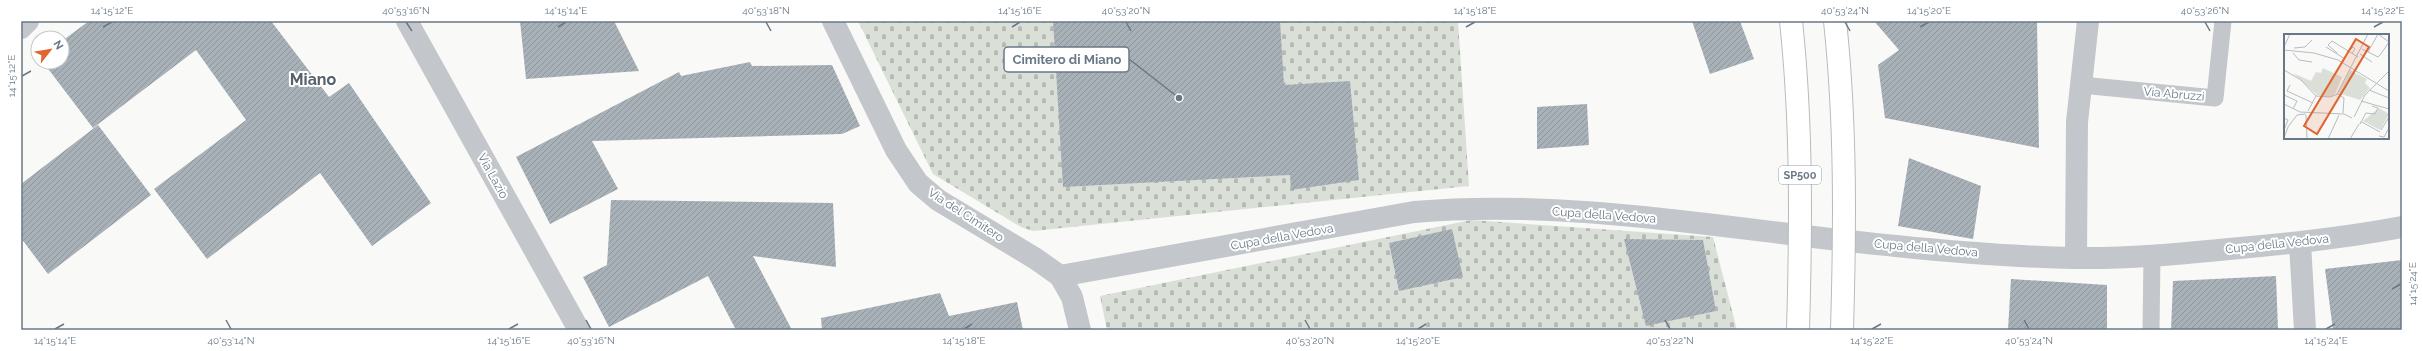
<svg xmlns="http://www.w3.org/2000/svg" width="2423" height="351" font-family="Raleway,sans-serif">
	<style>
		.cemetery { fill: url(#cemetery-stones) }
		.building { fill: url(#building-hatch) }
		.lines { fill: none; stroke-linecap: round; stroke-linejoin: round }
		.service { stroke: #c3c6ca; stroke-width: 17 }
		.minor { stroke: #c3c6ca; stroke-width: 22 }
		.trunk-bridge-casing { stroke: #b8bbbe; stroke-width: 24; stroke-linecap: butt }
		.trunk-bridge { stroke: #fff; stroke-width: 22 }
		.ticks { fill: none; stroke: #697887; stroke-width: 1.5 }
		.labels { text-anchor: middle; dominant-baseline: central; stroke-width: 4; stroke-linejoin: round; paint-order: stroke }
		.shield { fill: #fff; stroke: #96a0ab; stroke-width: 1 }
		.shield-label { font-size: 11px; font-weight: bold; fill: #697887 }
		.street-label { font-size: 12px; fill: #697887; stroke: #fff }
		.district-label { font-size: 16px; font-weight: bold; fill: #57616c; stroke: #fff }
		.inset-road { fill: none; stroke: #b6bdc3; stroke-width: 1 }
		.view { fill: #df6531; fill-opacity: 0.15; stroke: #df6531; stroke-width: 2 }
		.inset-edge { fill: none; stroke: #697887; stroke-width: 2 }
		.leader { fill: none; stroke: #697887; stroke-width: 1.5 }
		.callout-dot { fill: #697887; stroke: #fff; stroke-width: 1.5 }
		.callout { fill: #fff; stroke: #697887; stroke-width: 1.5 }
		.callout-label { font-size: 13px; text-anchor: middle; font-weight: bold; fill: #697887 }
		.neatline { fill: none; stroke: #697887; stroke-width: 1.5 }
		.ticks-label { font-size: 10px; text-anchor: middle; fill: #697887 }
	</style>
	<defs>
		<pattern id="cemetery-stones" width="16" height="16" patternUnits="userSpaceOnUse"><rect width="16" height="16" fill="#dae0d8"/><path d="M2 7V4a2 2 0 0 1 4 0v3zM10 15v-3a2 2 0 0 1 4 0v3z" fill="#b5bab5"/></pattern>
		<pattern id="building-hatch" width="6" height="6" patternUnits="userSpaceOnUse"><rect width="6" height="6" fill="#a9b1b8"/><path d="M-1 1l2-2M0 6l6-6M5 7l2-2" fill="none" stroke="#8e959b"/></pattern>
	</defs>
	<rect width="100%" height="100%" fill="#f9f9f7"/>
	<g class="cemetery">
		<path d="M858 21H1458L1469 186 1033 231 1021 227 933 174Z"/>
		<path d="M1471 220 1713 237 1737 330H1107L1100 296Z"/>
	</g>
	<g class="building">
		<path d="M89 21H271L329 97 349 83 431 203 372 246 320 173 207 259 154 189 246 120 196 50 93 128 43 62H62V41Z"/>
		<path d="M520 21H614L639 71 526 79Z"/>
		<path d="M1053 21H1280L1284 85 1350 81 1359 180 1291 190 1290 175 1063 187Z"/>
		<path d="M1692 21H1740L1754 59 1710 74Z"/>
		<path d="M1874 21H2037L2039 148 1885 118 1878 65 1899 50Z"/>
		<path d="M750 62 752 66 832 65 860 126 842 134 592 141 618 189 550 224 516 157 679 72 681 76Z"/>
		<path d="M1587 104 1589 145 1537 149V107Z"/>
		<path d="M98 125 151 195 48 274 21 238V184Z"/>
		<path d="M1909 158 1981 186 1973 239 1898 226Z"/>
		<path d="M611 200 833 203 836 267 753 256 792 330H736L708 276 609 327 583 277 607 265Z"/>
		<path d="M1452 229 1463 277 1399 291 1389 243Z"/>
		<path d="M1624 239 1703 240 1716 311 1646 326Z"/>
		<path d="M2402 260V330H2333L2325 269Z"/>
		<path d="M2276 276 2278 330H2171L2173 281Z"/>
		<path d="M2011 279 2107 285V330H2008Z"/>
		<path d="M940 293 949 316 1017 302 1023 330H822L821 318Z"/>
	</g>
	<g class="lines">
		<g class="service">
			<path d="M2081 85 2215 98 2223 21"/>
			<path d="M2151 330 2152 256"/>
		</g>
		<g class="minor">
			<path d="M407 21 579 330"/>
			<path d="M833 21 896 150 918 183 938 200 1036 259 1060 276 1072 297 1080 330"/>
			<path d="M21 28 28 21"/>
			<path d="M2300 243 2305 330"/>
			<path d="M2076 258 2077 122 2088 21"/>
			<path d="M1060 276 1414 212C1575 198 1736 231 1896 246 1955 252 2015 257 2075 258 2126 259 2178 254 2229 249 2287 244 2344 238 2402 227"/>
		</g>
		<defs>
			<g id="trunk-bridge">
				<path d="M1791 21C1802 124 1801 227 1798 330"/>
				<path d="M1835 21C1846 124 1845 227 1842 330"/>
			</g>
		</defs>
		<use href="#trunk-bridge" class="trunk-bridge-casing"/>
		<use href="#trunk-bridge" class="trunk-bridge"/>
	</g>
	<path class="ticks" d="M406 22 412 31M766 22 771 31M1126 22 1131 31M1845 22 1850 31M2205 22 2210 31M103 27 112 22M558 27 566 22M1012 27 1020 22M1466 27 1475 22M1920 27 1929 22M2374 27 2383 22M22 76 31 71M2392 289 2401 284M226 320 231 329M586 320 591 329M1305 320 1310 329M1665 320 1670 329M2024 320 2029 329M55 329 64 324M509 329 518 324M964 329 972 324M1418 329 1426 324M1872 329 1881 324M2326 329 2335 324"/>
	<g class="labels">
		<rect class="shield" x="1779" y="166" width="42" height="18" rx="3"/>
		<g class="shield-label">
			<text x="1800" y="175">SP500</text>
		</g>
		<g class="street-label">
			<text transform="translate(2174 94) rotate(5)">Via Abruzzi</text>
			<text transform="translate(493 176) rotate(61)">Via Lazio</text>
			<text transform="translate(966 215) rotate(33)">Via del Cimitero</text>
			<text transform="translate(1604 215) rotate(4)">Cupa della Vedova</text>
			<text transform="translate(1282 237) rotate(-10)">Cupa della Vedova</text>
			<text transform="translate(2277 244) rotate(-6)">Cupa della Vedova</text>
			<text transform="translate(1926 248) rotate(5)">Cupa della Vedova</text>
		</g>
		<g class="district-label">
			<text x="313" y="79">Miano</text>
		</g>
	</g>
	<g transform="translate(2284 34)">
		<rect width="105" height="105" fill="#f9f9f7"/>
		<path d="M95 74 105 80 96 96 79 87Z" fill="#dae0d8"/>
		<path d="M39 34 58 43 51 60 46 63 33 61 9 39 27 47 32 38 37 39ZM66 36 83 45 81 49 86 54 76 66 54 59Z" fill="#dae0d8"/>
		<path class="inset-road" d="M94 0 105 8M0 13 6 0M42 13 61 25M10 14 21 13 28 6M78 15 94 23 96 21M0 16 30 19 54 26 105 57M65 17 69 13 71 15 68 19M84 18 94 0M9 19 15 26 28 28M53 19 44 11 48 7 74 23M76 20 88 28M96 21 105 8M0 36 17 46 32 62M6 51 3 57 29 69M85 56 105 64M53 60 84 0M0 61 13 67 9 75M77 67 105 75M0 70 16 78 60 80 68 84M24 77 32 62 46 63 54 60 60 64 59 79M22 81 23 105M70 83 81 61 105 37M0 84 4 86 0 96M77 88 76 90 82 79 91 80 94 74 88 72M78 88 96 98M97 96 105 83M95 102 100 103 105 94M0 104 4 93 13 81 22 80M44 105 55 81M66 105 75 90"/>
		<path class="view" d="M72 5 85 13 33 100 20 92Z"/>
		<rect width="105" height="105" class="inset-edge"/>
	</g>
	<path class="leader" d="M1179 98L1129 59"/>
	<circle class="callout-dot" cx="1179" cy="98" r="4"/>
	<rect class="callout" x="1004" y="47" width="125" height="25" rx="4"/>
	<g class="callout-label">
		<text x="1067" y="64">Cimitero di Miano</text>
	</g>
	<rect width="2423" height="351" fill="none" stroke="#ffffff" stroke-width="44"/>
	<g transform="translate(50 50) rotate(59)"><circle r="19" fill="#ffffff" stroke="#c3c9cf"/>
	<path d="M0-3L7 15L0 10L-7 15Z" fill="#df6531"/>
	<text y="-6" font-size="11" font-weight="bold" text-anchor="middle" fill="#697887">N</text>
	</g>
	<rect x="22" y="22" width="2379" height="307" class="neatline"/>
	<g class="ticks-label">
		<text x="112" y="14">14°15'12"E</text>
		<text x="406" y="14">40°53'16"N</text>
		<text x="566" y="14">14°15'14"E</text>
		<text x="766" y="14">40°53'18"N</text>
		<text x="1020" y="14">14°15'16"E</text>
		<text x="1126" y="14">40°53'20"N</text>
		<text x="1475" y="14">14°15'18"E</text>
		<text x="1845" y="14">40°53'24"N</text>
		<text x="1929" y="14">14°15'20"E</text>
		<text x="2205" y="14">40°53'26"N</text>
		<text x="2383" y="14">14°15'22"E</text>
		<text transform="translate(11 76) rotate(-90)" y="4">14°15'12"E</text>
		<text transform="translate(2412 284) rotate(-90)" y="4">14°15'24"E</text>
		<text x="55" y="344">14°15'14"E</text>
		<text x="231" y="344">40°53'14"N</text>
		<text x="509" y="344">14°15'16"E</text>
		<text x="591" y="344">40°53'16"N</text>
		<text x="964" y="344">14°15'18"E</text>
		<text x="1310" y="344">40°53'20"N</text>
		<text x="1418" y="344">14°15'20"E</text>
		<text x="1670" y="344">40°53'22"N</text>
		<text x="1872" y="344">14°15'22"E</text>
		<text x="2029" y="344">40°53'24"N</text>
		<text x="2326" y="344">14°15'24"E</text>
	</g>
</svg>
